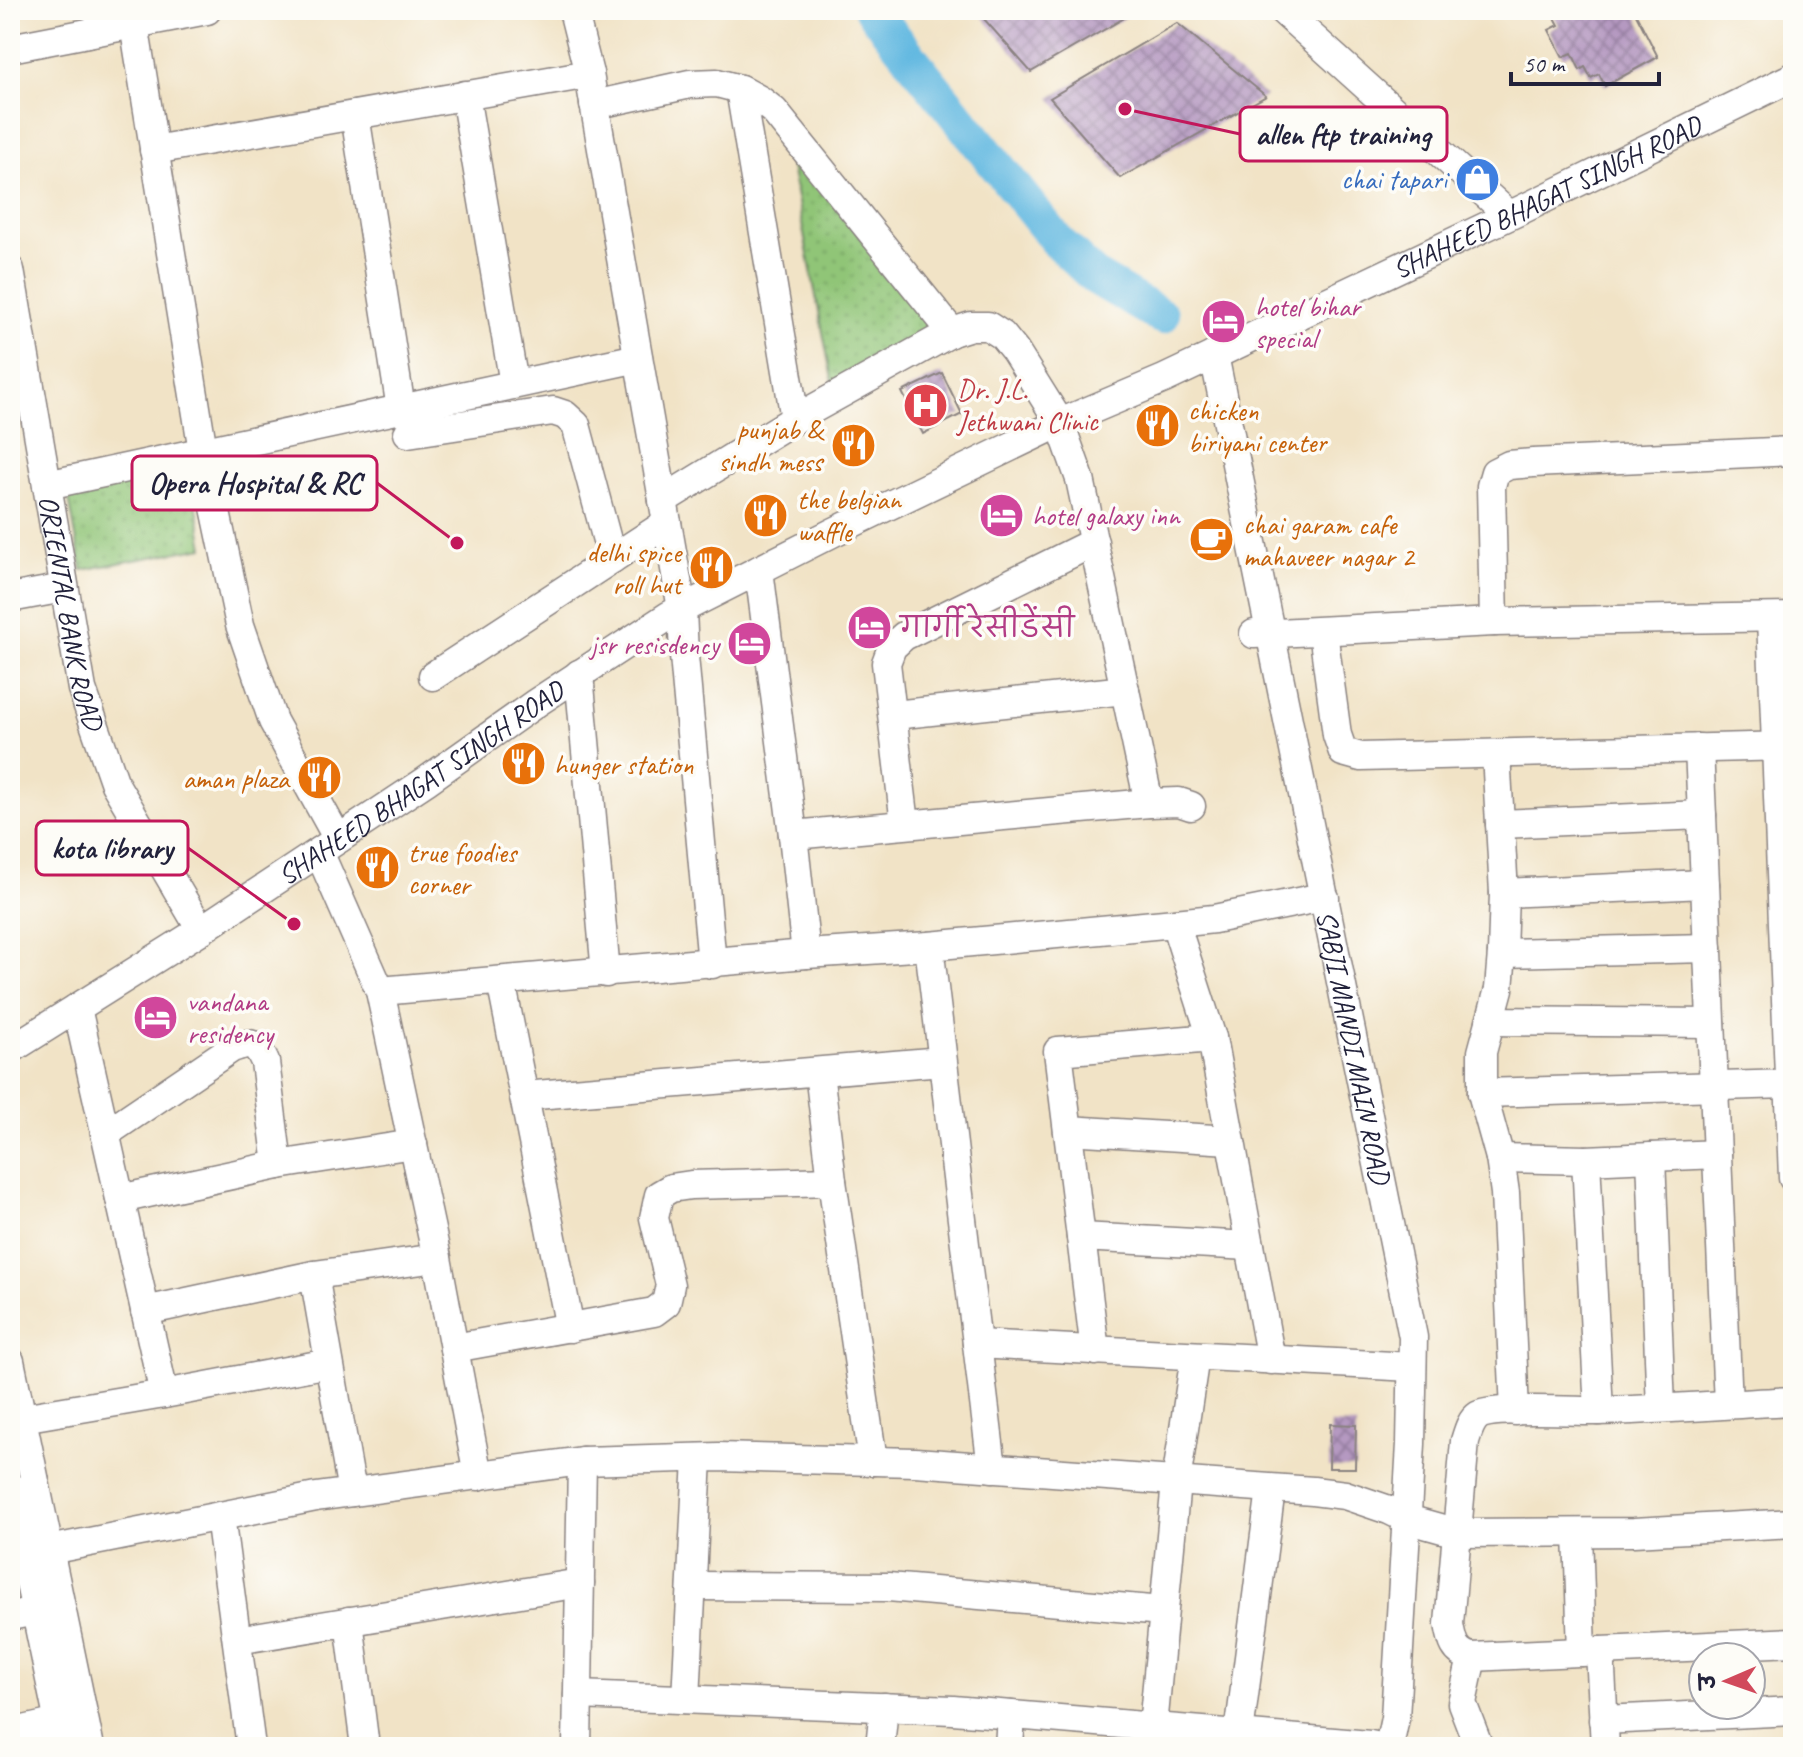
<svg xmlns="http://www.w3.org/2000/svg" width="1803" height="1757" font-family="Caveat,'Playpen Sans Deva',sans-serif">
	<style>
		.park { fill: url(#park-dots); stroke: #597459; stroke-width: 2 }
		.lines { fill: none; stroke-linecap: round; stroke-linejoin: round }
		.river { stroke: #64b9e1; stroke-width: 36 }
		.building { fill: url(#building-cross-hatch) }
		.minor-casing { stroke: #8a8280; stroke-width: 31 }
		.minor { stroke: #fff; stroke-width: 28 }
		.labels { text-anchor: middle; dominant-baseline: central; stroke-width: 7; stroke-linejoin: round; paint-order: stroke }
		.shop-label { font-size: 28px; fill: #366cbe; stroke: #fdfcf7; text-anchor: end }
		.street-label { font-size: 28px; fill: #22223b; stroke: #fdfcf7 }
		.hotel-label { font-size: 28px; fill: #b23c85; stroke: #fdfcf7; text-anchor: start }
		.health-label { font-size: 28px; fill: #be3a42; stroke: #fdfcf7; text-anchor: start }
		.food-label { font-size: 28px; fill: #c56008; stroke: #fdfcf7; text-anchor: start }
		.leader { fill: none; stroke: #c2185b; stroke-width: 3 }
		.callout-dot { fill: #c2185b; stroke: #fdfcf7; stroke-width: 3 }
		.callout { fill: #fdfcf7; stroke: #c2185b; stroke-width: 3 }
		.callout-label { font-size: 30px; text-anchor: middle; font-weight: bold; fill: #22223b }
	</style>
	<defs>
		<pattern id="park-dots" width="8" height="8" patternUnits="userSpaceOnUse" patternTransform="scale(2)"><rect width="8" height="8" fill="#90c577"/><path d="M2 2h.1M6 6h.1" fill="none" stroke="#7ca968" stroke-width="1.8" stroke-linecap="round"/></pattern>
		<pattern id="building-cross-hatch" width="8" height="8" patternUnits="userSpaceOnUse" patternTransform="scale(2)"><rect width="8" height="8" fill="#b599c1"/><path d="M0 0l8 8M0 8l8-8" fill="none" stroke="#937c9e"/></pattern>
	</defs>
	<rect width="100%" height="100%" fill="#fdfcf7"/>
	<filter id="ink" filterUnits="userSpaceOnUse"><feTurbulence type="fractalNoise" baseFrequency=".0125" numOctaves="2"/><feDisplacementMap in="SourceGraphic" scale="16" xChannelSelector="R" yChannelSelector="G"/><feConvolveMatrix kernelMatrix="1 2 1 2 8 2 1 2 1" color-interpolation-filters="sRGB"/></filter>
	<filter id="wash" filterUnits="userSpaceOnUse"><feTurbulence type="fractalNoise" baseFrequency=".006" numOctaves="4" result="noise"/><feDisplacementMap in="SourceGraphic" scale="32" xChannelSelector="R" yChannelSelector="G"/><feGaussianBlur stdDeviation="1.8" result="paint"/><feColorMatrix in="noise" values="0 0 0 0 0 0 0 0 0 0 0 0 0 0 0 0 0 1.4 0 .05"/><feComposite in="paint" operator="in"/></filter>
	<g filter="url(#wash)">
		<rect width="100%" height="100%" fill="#f1e3c6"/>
		<g class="park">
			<path d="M787 146 941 337 835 395Z"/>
			<path d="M190 469 204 547 82 570 68 493Z"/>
		</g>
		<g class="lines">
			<path class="river" d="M872 10 1058 242 1095 277 1161 316"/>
		</g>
		<g id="blocks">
			<g class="building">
				<path d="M976 10H1138L1031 72Z"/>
				<path d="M1551 10H1634L1658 57 1605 86 1599 74 1591 78 1585 67 1580 70 1572 53 1563 57 1549 30 1559 25Z"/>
				<path d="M1177 23 1266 96 1120 178 1050 98Z"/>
				<path d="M942 373 962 414 923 434 902 392Z"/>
				<path d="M1330 1424 1356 1425 1355 1468H1329Z"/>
			</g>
		</g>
	</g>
	<g filter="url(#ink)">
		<use href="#blocks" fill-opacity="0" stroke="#8a8280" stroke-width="2"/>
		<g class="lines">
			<defs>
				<g id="minor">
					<path d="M573 10 589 74 682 609 684 656 712 964"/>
					<path d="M1282 10 1509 215"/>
					<path d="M134 24 203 451 240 625 273 721 338 839"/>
					<path d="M10 48 207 10"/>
					<path d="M740 89 795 419"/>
					<path d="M465 95 514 384"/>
					<path d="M594 105 690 84 717 83 740 89 760 100 774 111 952 332"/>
					<path d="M355 115 401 409"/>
					<path d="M154 150 589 74"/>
					<path id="s1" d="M10 270 82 689 115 784 201 930"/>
					<path id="s2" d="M1214 355 1413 1337 1411 1444 1395 1718 1389 1747"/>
					<path d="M408 433 553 411 565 415 576 425 612 559"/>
					<path d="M47 485 638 358"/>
					<path d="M663 500 795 419 952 332 971 326H988L1002 335 1015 351 1060 423 1080 479 1149 803"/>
					<path d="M759 570 793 835 806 954"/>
					<path d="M10 598 64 588"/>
					<path d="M1771 618 1793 1178"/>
					<path d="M1494 622 1491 486 1495 472 1509 465 1533 463 1793 451"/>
					<path d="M1323 632 1337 735 1343 752 1361 757 1793 746"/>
					<path d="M1254 634 1494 622 1793 617"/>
					<path d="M579 674 606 973"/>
					<path d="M433 676 667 523"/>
					<path d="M894 715 1125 690"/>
					<path d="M1699 748 1728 1404"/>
					<path d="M1496 754 1504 893 1502 953 1499 989 1482 1052V1093L1500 1158 1505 1193 1515 1411"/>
					<path d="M905 824 886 663 892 647 904 636 1094 542"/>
					<path d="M1500 824 1702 815"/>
					<path d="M793 835 1149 803 1179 802 1191 806"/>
					<path d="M319 852 380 991 437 1258 478 1476"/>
					<path d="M1504 893 1705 884"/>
					<path d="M1175 923 1212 1038 1271 1360"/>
					<path d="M929 946 992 1468"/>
					<path d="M1502 953 1708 948"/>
					<path d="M501 981 570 1328"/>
					<path d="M380 991 806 954 929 946 1175 923 1214 919 1308 900 1325 898"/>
					<path d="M77 1008 164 1394"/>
					<path d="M1490 1021 1711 1023"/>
					<path id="s3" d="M10 1050 201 930 426 781 536 703 670 615 834 532 1060 423 1164 379 1521 210 1793 77"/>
					<path d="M819 1072 832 1181 873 1461"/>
					<path d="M1482 1093 1789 1084"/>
					<path d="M524 1096 942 1061"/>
					<path d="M1068 1130 1230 1140"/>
					<path d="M105 1134 232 1048C252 1041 256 1042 265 1062L278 1165"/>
					<path d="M1651 1157 1661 1408"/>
					<path d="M1500 1158 1586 1160 1717 1154"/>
					<path d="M1586 1160 1599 1411"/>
					<path d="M120 1199 278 1165 413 1144"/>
					<path d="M1081 1237 1250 1246"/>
					<path d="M314 1275 352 1492"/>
					<path d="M145 1311 314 1275 437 1258"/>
					<path d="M977 1344 1412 1367"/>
					<path d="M454 1348 654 1312 666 1303 670 1285 654 1218 659 1195 671 1188 691 1185 832 1181"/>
					<path d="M1095 1351 1058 1051 1212 1038"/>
					<path d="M10 1361 90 1747"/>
					<path d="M1793 1401C1727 1404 1662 1410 1596 1411 1574 1411 1495 1407 1479 1415 1470 1421 1468 1432 1465 1441L1449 1624C1452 1641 1454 1653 1472 1657L1793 1642"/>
					<path d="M22 1418 164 1394 329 1363"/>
					<path d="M10 1487 64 1747"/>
					<path d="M220 1516 251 1747"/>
					<path d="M1578 1533 1582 1652"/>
					<path d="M24 1555 316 1497 582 1461 718 1457 915 1462 1313 1491 1345 1495 1389 1510 1407 1519 1457 1533 1634 1532 1793 1523"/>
					<path d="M692 1586 888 1587 1163 1611"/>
					<path d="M10 1616 36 1611"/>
					<path d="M349 1621 365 1747"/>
					<path d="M237 1640 580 1583"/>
					<path d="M1600 1651 1605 1747"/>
					<path d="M1472 1657 1462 1703 1479 1747"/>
					<path d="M578 1695 953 1710 1370 1745 1380 1747"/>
					<path d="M686 1699 698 1458"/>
					<path d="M1603 1720 1793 1711"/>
					<path d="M1153 1727 1176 1482 1195 1356"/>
					<path d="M10 1733 59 1722"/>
					<path d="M1239 1734 1271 1489"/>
					<path d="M577 1747 582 1461"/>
					<path d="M880 1747 884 1707"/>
					<path d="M1009 1747 1011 1715"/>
				</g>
			</defs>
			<use href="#minor" class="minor-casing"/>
			<use href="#minor" class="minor"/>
		</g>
	</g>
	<defs>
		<symbol id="shop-disc" viewBox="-11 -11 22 22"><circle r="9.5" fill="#3f7fe0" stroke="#fdfcf7"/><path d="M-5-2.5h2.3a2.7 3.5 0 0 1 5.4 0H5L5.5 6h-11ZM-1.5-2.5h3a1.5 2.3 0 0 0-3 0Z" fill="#fff"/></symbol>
		<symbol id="hotel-disc" viewBox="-11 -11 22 22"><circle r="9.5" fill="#d1479c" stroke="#fdfcf7"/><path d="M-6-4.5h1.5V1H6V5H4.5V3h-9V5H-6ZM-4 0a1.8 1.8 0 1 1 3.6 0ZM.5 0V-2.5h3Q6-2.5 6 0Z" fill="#fff"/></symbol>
		<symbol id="hospital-disc" viewBox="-11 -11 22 22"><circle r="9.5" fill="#e0444e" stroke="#fdfcf7"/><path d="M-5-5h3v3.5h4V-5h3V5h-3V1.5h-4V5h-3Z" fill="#fff"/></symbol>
		<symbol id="restaurant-disc" viewBox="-11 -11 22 22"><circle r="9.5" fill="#e8710a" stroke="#fdfcf7"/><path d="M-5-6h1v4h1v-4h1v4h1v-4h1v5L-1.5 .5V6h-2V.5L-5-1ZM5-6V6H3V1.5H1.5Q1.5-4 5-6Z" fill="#fff"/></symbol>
		<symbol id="cafe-disc" viewBox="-11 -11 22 22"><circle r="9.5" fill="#e8710a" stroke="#fdfcf7"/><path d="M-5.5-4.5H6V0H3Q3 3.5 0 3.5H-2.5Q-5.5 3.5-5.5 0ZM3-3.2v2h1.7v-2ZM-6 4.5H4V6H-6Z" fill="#fff"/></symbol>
	</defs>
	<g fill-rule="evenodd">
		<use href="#shop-disc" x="1452" y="154" width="51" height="51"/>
		<use href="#hotel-disc" x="1198" y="296" width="51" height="51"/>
		<use href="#hospital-disc" x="900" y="380" width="51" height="51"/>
		<use href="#restaurant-disc" x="1132" y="400" width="51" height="51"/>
		<use href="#restaurant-disc" x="828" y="420" width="51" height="51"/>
		<use href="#restaurant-disc" x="740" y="490" width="51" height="51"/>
		<use href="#hotel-disc" x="976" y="490" width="51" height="51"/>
		<use href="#cafe-disc" x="1186" y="514" width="51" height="51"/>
		<use href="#restaurant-disc" x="686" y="542" width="51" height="51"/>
		<use href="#hotel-disc" x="844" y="602" width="51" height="51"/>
		<use href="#hotel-disc" x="724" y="618" width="51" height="51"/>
		<use href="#restaurant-disc" x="498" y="738" width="51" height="51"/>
		<use href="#restaurant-disc" x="294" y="752" width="51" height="51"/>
		<use href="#restaurant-disc" x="352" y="842" width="51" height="51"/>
		<use href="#hotel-disc" x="130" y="992" width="51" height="51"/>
	</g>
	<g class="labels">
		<g class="shop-label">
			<text x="1447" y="179">chai tapari</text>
		</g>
		<g class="street-label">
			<text stroke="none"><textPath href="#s3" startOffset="1762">SHAHEED BHAGAT SINGH ROAD</textPath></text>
			<text stroke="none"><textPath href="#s1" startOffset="348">ORIENTAL BANK ROAD</textPath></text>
			<text stroke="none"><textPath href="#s3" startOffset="490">SHAHEED BHAGAT SINGH ROAD</textPath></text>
			<text stroke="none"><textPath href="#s2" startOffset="706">SABJI MANDI MAIN ROAD</textPath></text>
		</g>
		<g class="hotel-label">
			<text x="1255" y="306">hotel bihar<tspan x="1255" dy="32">special</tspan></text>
			<text x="1032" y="515">hotel galaxy inn</text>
			<text x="900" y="627">गार्गी रेसीडेंसी</text>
			<text x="719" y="644" text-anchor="end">jsr resisdency</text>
			<text x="187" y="1001">vandana<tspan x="187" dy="32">residency</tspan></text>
		</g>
		<g class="health-label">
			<text x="957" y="389">Dr. J.L.<tspan x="957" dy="32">Jethwani Clinic</tspan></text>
		</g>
		<g class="food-label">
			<text x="1188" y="410">chicken<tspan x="1188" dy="32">biriyani center</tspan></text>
			<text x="822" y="429" text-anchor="end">punjab &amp;<tspan x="822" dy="32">sindh mess</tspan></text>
			<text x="797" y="499">the belgian<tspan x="797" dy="32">waffle</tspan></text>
			<text x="1243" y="524">chai garam cafe<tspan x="1243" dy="32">mahaveer nagar 2</tspan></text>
			<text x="681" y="552" text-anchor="end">delhi spice<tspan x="681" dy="32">roll hut</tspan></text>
			<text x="554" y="764">hunger station</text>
			<text x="289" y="778" text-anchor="end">aman plaza</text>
			<text x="408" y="852">true foodies<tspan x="408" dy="32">corner</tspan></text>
		</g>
	</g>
	<path class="leader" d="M1125 109L1240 134M457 543L377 483M294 924L188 848"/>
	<g class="callout-dot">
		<circle cx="1125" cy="109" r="8"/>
		<circle cx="457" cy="543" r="8"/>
		<circle cx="294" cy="924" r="8"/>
	</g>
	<g class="callout">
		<rect x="1240" y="107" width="207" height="54" rx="8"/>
		<rect x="132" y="456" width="245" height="54" rx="8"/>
		<rect x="36" y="821" width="152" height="54" rx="8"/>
	</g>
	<g class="callout-label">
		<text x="1343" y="144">allen ftp training</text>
		<text x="255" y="493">Opera Hospital &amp; RC</text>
		<text x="112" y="858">kota library</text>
	</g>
	<rect width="1803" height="1757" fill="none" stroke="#fdfcf7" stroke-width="40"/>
	<g transform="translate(1727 1681) rotate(268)"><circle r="38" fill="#fdfcf7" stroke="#a5a5ac" stroke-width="2"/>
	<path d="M0-6L14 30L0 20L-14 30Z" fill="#d1495b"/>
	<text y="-12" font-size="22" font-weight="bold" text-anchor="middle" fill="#22223b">उ</text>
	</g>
	<path d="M1511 72v12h148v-12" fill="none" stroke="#22223b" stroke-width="4"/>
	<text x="1523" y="72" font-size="24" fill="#22223b" stroke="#fdfcf7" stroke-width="6" paint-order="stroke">50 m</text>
</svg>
